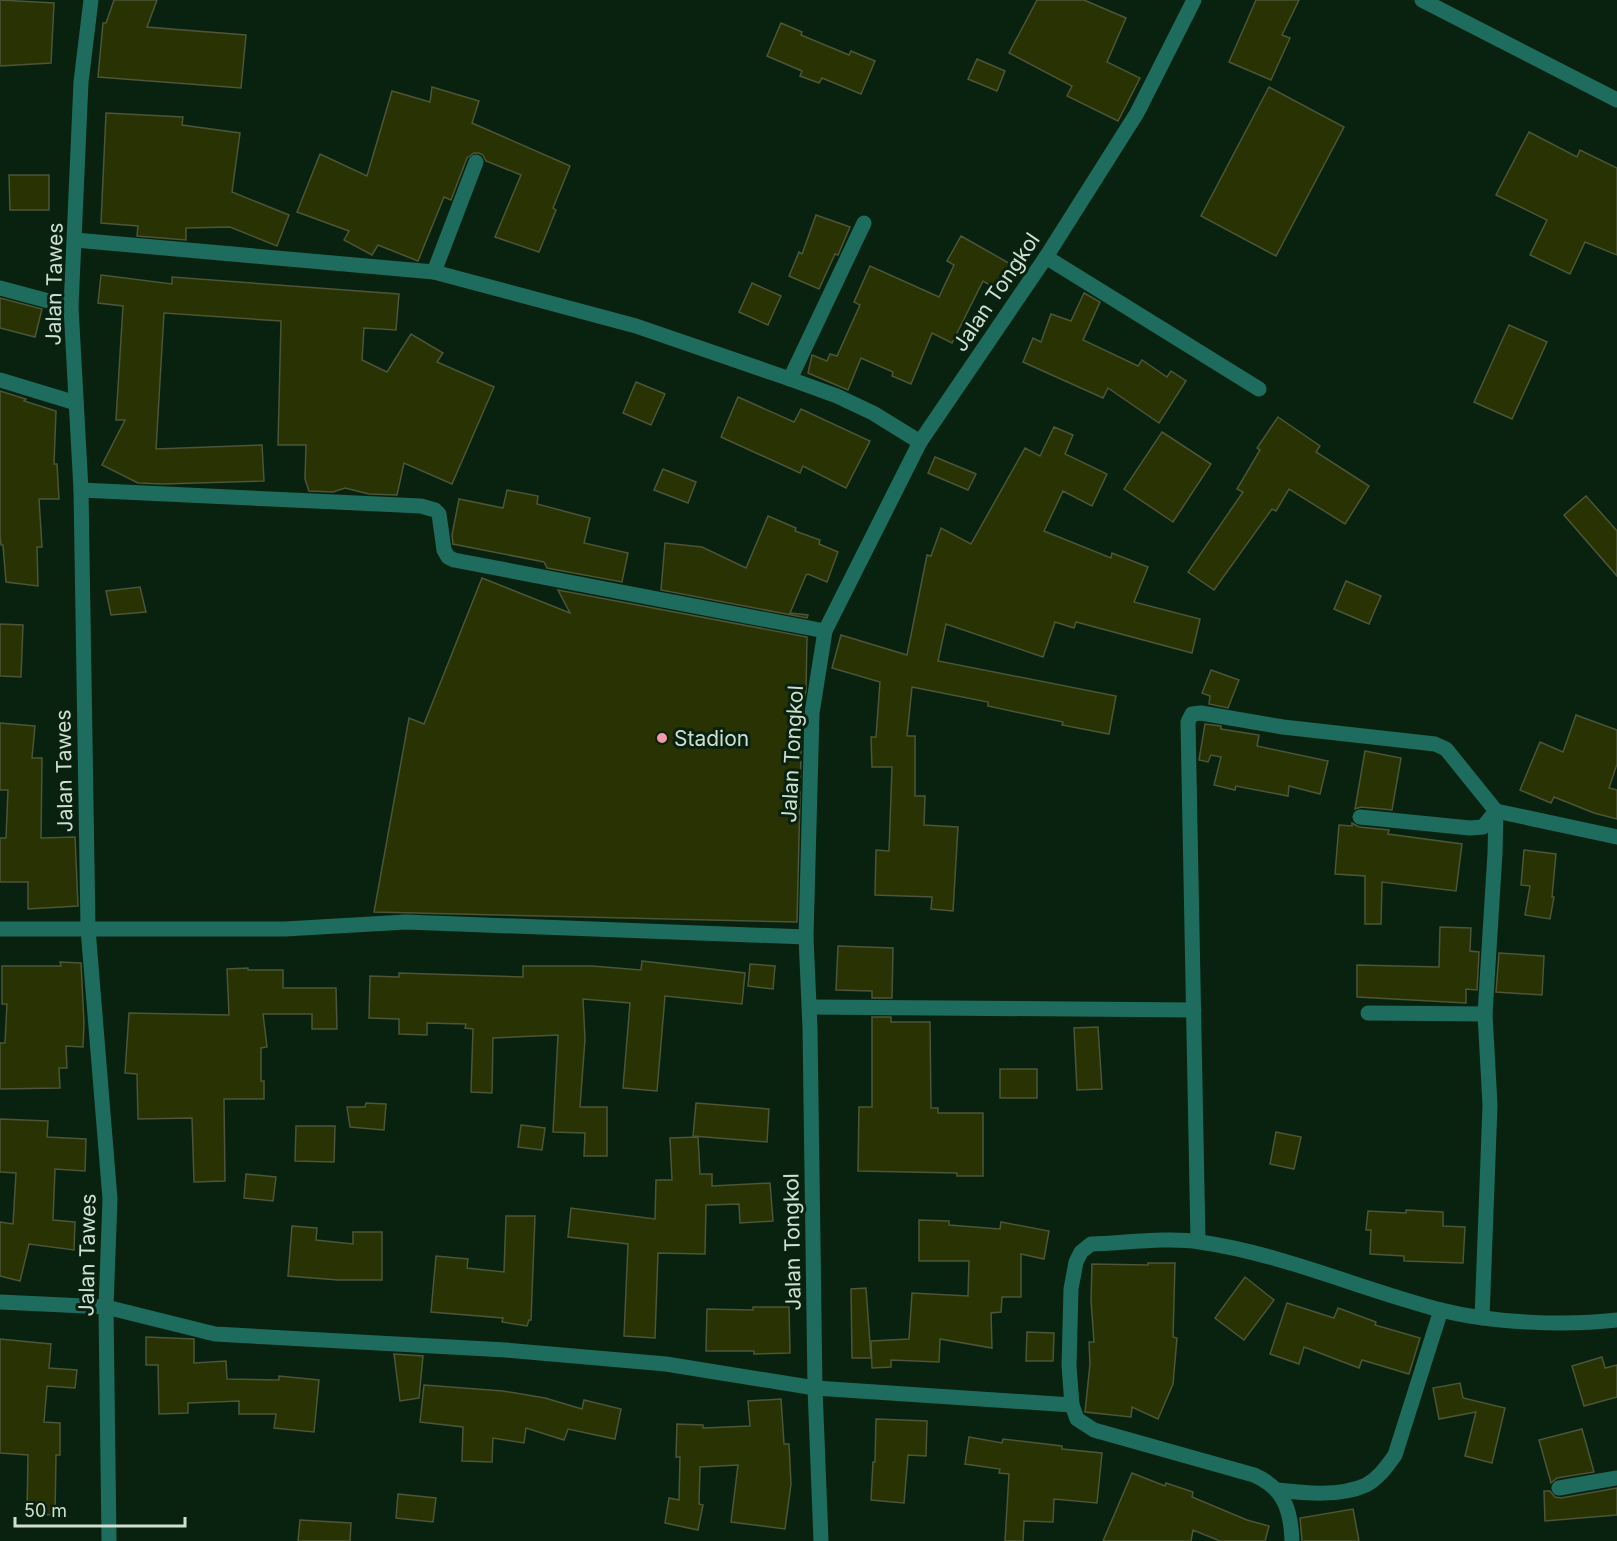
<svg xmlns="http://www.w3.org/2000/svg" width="1617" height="1541" font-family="Inter,sans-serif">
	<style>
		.building { fill: #293203; stroke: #4c5537; stroke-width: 1.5 }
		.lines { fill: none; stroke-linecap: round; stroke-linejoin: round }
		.street { stroke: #1e6c5d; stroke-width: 15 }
		.poi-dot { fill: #f39aa9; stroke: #09220f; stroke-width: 2 }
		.labels { text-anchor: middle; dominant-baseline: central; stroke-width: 6; stroke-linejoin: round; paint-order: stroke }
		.street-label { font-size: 21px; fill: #d0dfd2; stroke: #09220f }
		.poi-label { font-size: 21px; fill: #d0dfd2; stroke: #09220f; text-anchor: start }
	</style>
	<rect width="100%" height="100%" fill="#09220f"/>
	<g class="building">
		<path d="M0 0 54 3 51 63 0 66Z"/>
		<path d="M114 0H157L147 27 246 35 241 88 98 77 103 23H106Z"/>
		<path d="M1037 0H1084L1126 18 1107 62 1140 78 1118 121 1067 96 1072 86 1009 53Z"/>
		<path d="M1256 0H1299L1282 35 1290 38 1271 80 1229 62Z"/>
		<path d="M781 23 802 32 801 35 849 55 851 51 875 61 861 94 822 78 819 83 800 76 802 71 767 56Z"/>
		<path d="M977 59 1005 71 997 91 968 79Z"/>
		<path d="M432 87 479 101 472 123 570 166 553 208 556 210 539 252 495 237 521 175 486 161 483 155 479 153H474L467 158 451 200 444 197 418 261 378 245 372 255 344 240 349 231 297 212 320 154 367 176 392 91 430 102Z"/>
		<path d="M1269 87 1344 127 1276 256 1201 216Z"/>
		<path d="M106 113 183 117 182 125 240 133 232 192 289 215 277 246 230 227 186 228V240L137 236 138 226 101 223Z"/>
		<path d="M1529 132 1577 157 1580 150 1617 168V255L1585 242 1570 274 1530 255 1547 220 1496 195Z"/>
		<path d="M9 175H49V210H10Z"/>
		<path d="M816 215 850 227 838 255 835 254 819 289 789 276 799 252 802 254Z"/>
		<path d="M961 236 1014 266 1000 291 983 281 952 343 932 333 911 384 892 376 893 372 861 358 848 390 808 373 812 355 827 361 830 354 837 356 860 305 854 302 870 266 939 297 954 265 947 261Z"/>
		<path d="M101 275 172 284V277L399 294 396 330 364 328 362 360 387 372 411 334 443 353 437 362 494 387 452 484 404 463 397 495 369 494 345 488 333 492 309 491 305 479 306 445H278L281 321 164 313 156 449 262 445 264 481 163 484 138 483 102 465 125 420H116L123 306 98 303Z"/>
		<path d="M752 283 781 296 768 325 739 312Z"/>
		<path d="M1084 293 1100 302 1083 340 1138 366 1142 360 1167 377 1171 371 1186 381 1159 423 1108 388 1103 398 1023 362 1033 338 1041 342 1051 314 1071 321Z"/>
		<path d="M0 298 42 309 35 337 0 328Z"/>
		<path d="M1509 325 1547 342 1512 419 1474 402Z"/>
		<path d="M636 382 665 394 651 425 623 413Z"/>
		<path d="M0 391 26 399 24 401 56 411 54 464H57L59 499H39L42 547H37L38 586 6 582 3 545H1L0 535Z"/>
		<path d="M738 397 794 422 801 409 870 441 846 488 803 466 800 473 721 437Z"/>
		<path d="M1278 417 1320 446 1316 452 1369 486 1345 524 1289 489 1276 511 1272 509 1214 590 1188 572 1243 492 1237 489 1260 450 1257 448Z"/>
		<path d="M1054 427 1073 435 1065 454 1107 474 1092 506 1063 491 1044 531 1111 558 1112 553 1148 567 1134 602 1200 619 1192 653 1076 622 1074 628 1055 622 1043 657 946 624 938 661 1116 696 1109 734 1062 725 1063 722 988 706V702L912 687 907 736H915V796H925L924 825 958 827 953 911 931 909 932 897 875 895 876 850 889 851 892 767H872L871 737H876L880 682 832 668 841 635 907 655 927 555 931 556 941 528 971 544 1025 448 1040 456Z"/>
		<path d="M1162 432 1211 464 1173 522 1124 489Z"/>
		<path d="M935 457 976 474 968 490 928 473Z"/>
		<path d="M663 469 696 482 688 503 654 490Z"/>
		<path d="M507 490 538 496 537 504 590 518 584 543 628 553 622 582 547 568 544 562 453 544 452 535 459 499 503 508Z"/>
		<path d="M1586 496 1617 531V576L1564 515Z"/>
		<path d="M768 516 796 528 795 531 820 540 819 544 838 552 827 582 808 574 806 575 790 613 808 615 807 618 661 590 665 543 702 547 746 568Z"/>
		<path d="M482 578 570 613 558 590 807 637 806 690 802 713 797 922 374 912 409 718 424 724Z"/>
		<path d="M1346 581 1381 596 1369 624 1334 609Z"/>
		<path d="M140 587 146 612 111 615 106 591Z"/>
		<path d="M0 624 23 625 21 677 0 676Z"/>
		<path d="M1211 670 1239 680 1228 708 1209 704 1210 696 1202 693Z"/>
		<path d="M1576 715 1617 730V764L1609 788 1617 790V819L1594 813 1554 797 1551 803 1520 790 1540 742 1563 752Z"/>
		<path d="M0 723 35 726 32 758H42L41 838 75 837 78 906 28 909V882H0V838H6L8 790H0Z"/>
		<path d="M1205 724 1221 726V729L1259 735 1257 746 1328 761 1320 794 1289 786 1288 796 1236 786 1235 790 1214 785 1221 757 1211 755 1208 762 1199 760Z"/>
		<path d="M1365 751 1401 758 1392 810 1361 807 1355 809Z"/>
		<path d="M1352 823 1359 827 1389 830 1388 834 1462 844 1456 891 1382 882 1381 924H1365V876L1335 874 1339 825 1352 826Z"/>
		<path d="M1524 850 1556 854 1552 897H1554L1550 919 1525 915 1530 886 1521 885Z"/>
		<path d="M1440 927 1471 928 1470 951 1479 952 1477 990 1466 989V1003L1357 997V965L1439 967Z"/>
		<path d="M838 946 893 948 892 998H872V991L836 990Z"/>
		<path d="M1499 953 1544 956 1542 995 1496 992Z"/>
		<path d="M642 961 745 973 742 1004 665 996 657 1091 623 1088 630 1003 583 999 585 1039 580 1107H607V1156H584L585 1133 553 1132 558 1035 493 1038 492 1093 471 1092 473 1029 465 1028 466 1024 427 1023V1035L399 1034V1019L369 1018 370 976 399 977V973L523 977V966H592L641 970Z"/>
		<path d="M60 962 81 963 84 1023 83 1047 66 1046 67 1068H59L60 1088 0 1089V1043H5L7 1004H2V966H61Z"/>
		<path d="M750 964 775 966 773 989 748 986Z"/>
		<path d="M248 968V970H283V988H336L337 1029H312V1014H263L267 1047 261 1048V1081H264V1099H224L225 1181 194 1182 192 1118 138 1119 137 1074 125 1073 129 1013 229 1015 227 969Z"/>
		<path d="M872 1017H891V1022H930L931 1108H938V1113H983V1176H957V1173L858 1171 859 1107H872Z"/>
		<path d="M1098 1027 1102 1089 1077 1090 1074 1028Z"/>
		<rect x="1000" y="1069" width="37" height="29"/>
		<path d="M366 1103 386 1104 384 1130 350 1127 347 1107H365Z"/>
		<path d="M696 1103 769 1109 767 1142 693 1136Z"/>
		<path d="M0 1119 48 1121 47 1137 86 1139 85 1171 55 1169 53 1220 75 1222 74 1250 29 1244 20 1281 0 1276V1222L13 1224 16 1173 0 1172Z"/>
		<path d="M521 1125 545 1128 542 1150 518 1147Z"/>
		<path d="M296 1126H335L334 1162 295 1161Z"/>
		<path d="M1276 1132 1301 1137 1294 1169 1270 1164Z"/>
		<path d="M698 1137 700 1174H712V1186L770 1183 773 1221 740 1223 739 1204 706 1205 705 1254 658 1253 655 1338 624 1336 628 1244 568 1237 571 1208 655 1219 656 1180H672L670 1138Z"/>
		<path d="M246 1174 276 1177 273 1201 244 1198Z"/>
		<path d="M1406 1210 1443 1212V1226L1465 1227 1463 1263 1404 1261V1256L1370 1254 1371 1230H1366L1368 1211 1406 1213Z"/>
		<path d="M506 1216H535L531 1320H529L527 1326 502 1322 503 1318 431 1312 436 1256 468 1259 467 1268 504 1272Z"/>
		<path d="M919 1220 949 1221V1225L1000 1229 1001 1222 1049 1231 1044 1259 1021 1254V1297H1002L1001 1312 991 1313 992 1348 940 1339 939 1362 891 1360V1367L872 1368 871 1341 909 1339 912 1293 968 1296 969 1261H919Z"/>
		<path d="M292 1226 317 1228 316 1240 353 1244V1232H382V1280H338L288 1276Z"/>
		<path d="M1148 1263H1175L1173 1337 1177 1338 1173 1384 1158 1419 1132 1407 1131 1417 1085 1412 1090 1364 1089 1342H1094L1091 1300 1092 1264 1148 1265Z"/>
		<path d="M1245 1277 1274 1300 1244 1340 1215 1318Z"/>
		<path d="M866 1288 871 1358H852L851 1289Z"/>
		<path d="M1287 1303 1334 1318 1338 1308 1376 1322 1375 1325 1420 1338 1409 1374 1362 1360 1359 1368 1304 1347 1299 1364 1270 1354Z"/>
		<path d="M753 1307H789L790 1353 754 1354V1351H706L707 1309 753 1310Z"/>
		<path d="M1027 1332 1054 1333 1053 1361H1026Z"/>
		<path d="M146 1337 194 1339V1363L226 1361 227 1379 279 1380V1376L319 1380 314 1432 274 1428 276 1414H239V1401L188 1403V1413L159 1414 158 1365H146Z"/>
		<path d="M0 1339 51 1344 49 1368 77 1370 75 1388 47 1386 44 1422 60 1423V1455H56L55 1515 27 1514 28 1455 0 1453Z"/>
		<path d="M394 1354 423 1356 419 1398 400 1401Z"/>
		<path d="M1602 1357 1605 1368 1617 1365V1397L1584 1406 1572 1366Z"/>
		<path d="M1460 1383 1463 1398 1505 1408 1492 1463 1465 1456 1476 1412 1439 1419 1433 1388Z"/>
		<path d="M424 1385 503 1391 545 1398 582 1409 584 1400 621 1409 615 1439 568 1429 564 1440 526 1428 524 1443 493 1438 492 1462 462 1461 463 1427 420 1422Z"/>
		<path d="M781 1399 784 1444H789L791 1484 785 1529 731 1522 738 1465 700 1467 699 1504 703 1505 698 1530 665 1523 669 1498 679 1500 680 1457H676L677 1424 703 1425V1428L750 1426 748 1401Z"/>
		<path d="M876 1419 927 1421 926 1456 908 1455 904 1503 871 1500 873 1462H875Z"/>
		<path d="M1582 1429 1594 1472 1557 1478 1551 1483 1539 1440Z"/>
		<path d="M969 1437 1002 1443 1003 1439 1062 1446V1449L1102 1453 1097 1503 1054 1499 1053 1522 1024 1521 1023 1541H1005L1009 1474 999 1473 1000 1469 965 1464Z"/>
		<path d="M1132 1473 1165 1486 1166 1483 1193 1492 1192 1497 1247 1520 1269 1526 1265 1541H1220L1193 1530 1191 1541H1103Z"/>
		<path d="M1617 1488V1515L1545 1521 1544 1491H1550L1555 1497 1561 1498Z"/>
		<path d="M398 1494 436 1498 433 1522 396 1518Z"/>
		<path d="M1353 1509 1359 1541H1302L1300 1518Z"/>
		<path d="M300 1520 351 1523 350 1541H298Z"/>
	</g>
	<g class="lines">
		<g class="street">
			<path d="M91 0 81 82 71 307 81 490 88 929 110 1199 106 1307 109 1541"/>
			<path d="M1422 0 1617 100"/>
			<path d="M75 240 434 272 636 326 790 379 837 396 873 413 920 442"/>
			<path d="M1046 257 1259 389"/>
			<path d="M434 272 476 162"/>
			<path d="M0 288 71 307"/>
			<path d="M790 379 864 223"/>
			<path d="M0 380 76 403"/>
			<path d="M81 490 421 506 435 510 439 514 444 550 448 557 454 560 825 631"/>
			<path d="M1360 817 1470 828 1483 827 1496 811 1617 837"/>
			<path d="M0 929H285L406 922 806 937"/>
			<path d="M810 1007 1194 1010"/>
			<path d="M1368 1013 1485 1014"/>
			<path d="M1198 1241 1188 722 1192 714 1201 713 1283 727 1435 744 1446 749 1496 811 1495 853 1485 1014 1490 1105 1482 1318"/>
			<path d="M0 1302 106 1307 215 1334 506 1350 666 1364 815 1388 1072 1405 1069 1366 1071 1289 1076 1262 1081 1252 1091 1244C1124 1243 1169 1237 1200 1242 1283 1254 1360 1289 1441 1310 1492 1323 1565 1326 1617 1320"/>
			<path d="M1072 1405 1077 1419 1094 1430 1254 1475C1284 1488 1291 1510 1292 1541"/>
			<path d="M1559 1488 1617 1478"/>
			<path d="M1277 1490C1304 1493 1340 1497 1366 1485 1379 1478 1387 1466 1395 1455L1441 1310"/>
			<path d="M821 1541 815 1388 810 1028 806 937 812 713 825 631 920 442 1046 257 1137 113 1194 0"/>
		</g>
	</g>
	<circle class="poi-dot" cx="662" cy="738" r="6"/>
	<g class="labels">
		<g class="street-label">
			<text transform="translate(54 284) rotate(-89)">Jalan Tawes</text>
			<text transform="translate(996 292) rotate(-56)">Jalan Tongkol</text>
			<text transform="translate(792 754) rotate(-87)">Jalan Tongkol</text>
			<text transform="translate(64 771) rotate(-91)">Jalan Tawes</text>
			<text transform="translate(792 1242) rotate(-91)">Jalan Tongkol</text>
			<text transform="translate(87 1255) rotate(-89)">Jalan Tawes</text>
		</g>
		<g class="poi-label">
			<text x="674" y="738">Stadion</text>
		</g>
	</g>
	<path d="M15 1517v9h170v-9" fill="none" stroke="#d0dfd2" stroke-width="3"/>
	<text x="24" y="1517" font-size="18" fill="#d0dfd2" stroke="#09220f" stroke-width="4.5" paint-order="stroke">50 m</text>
</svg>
